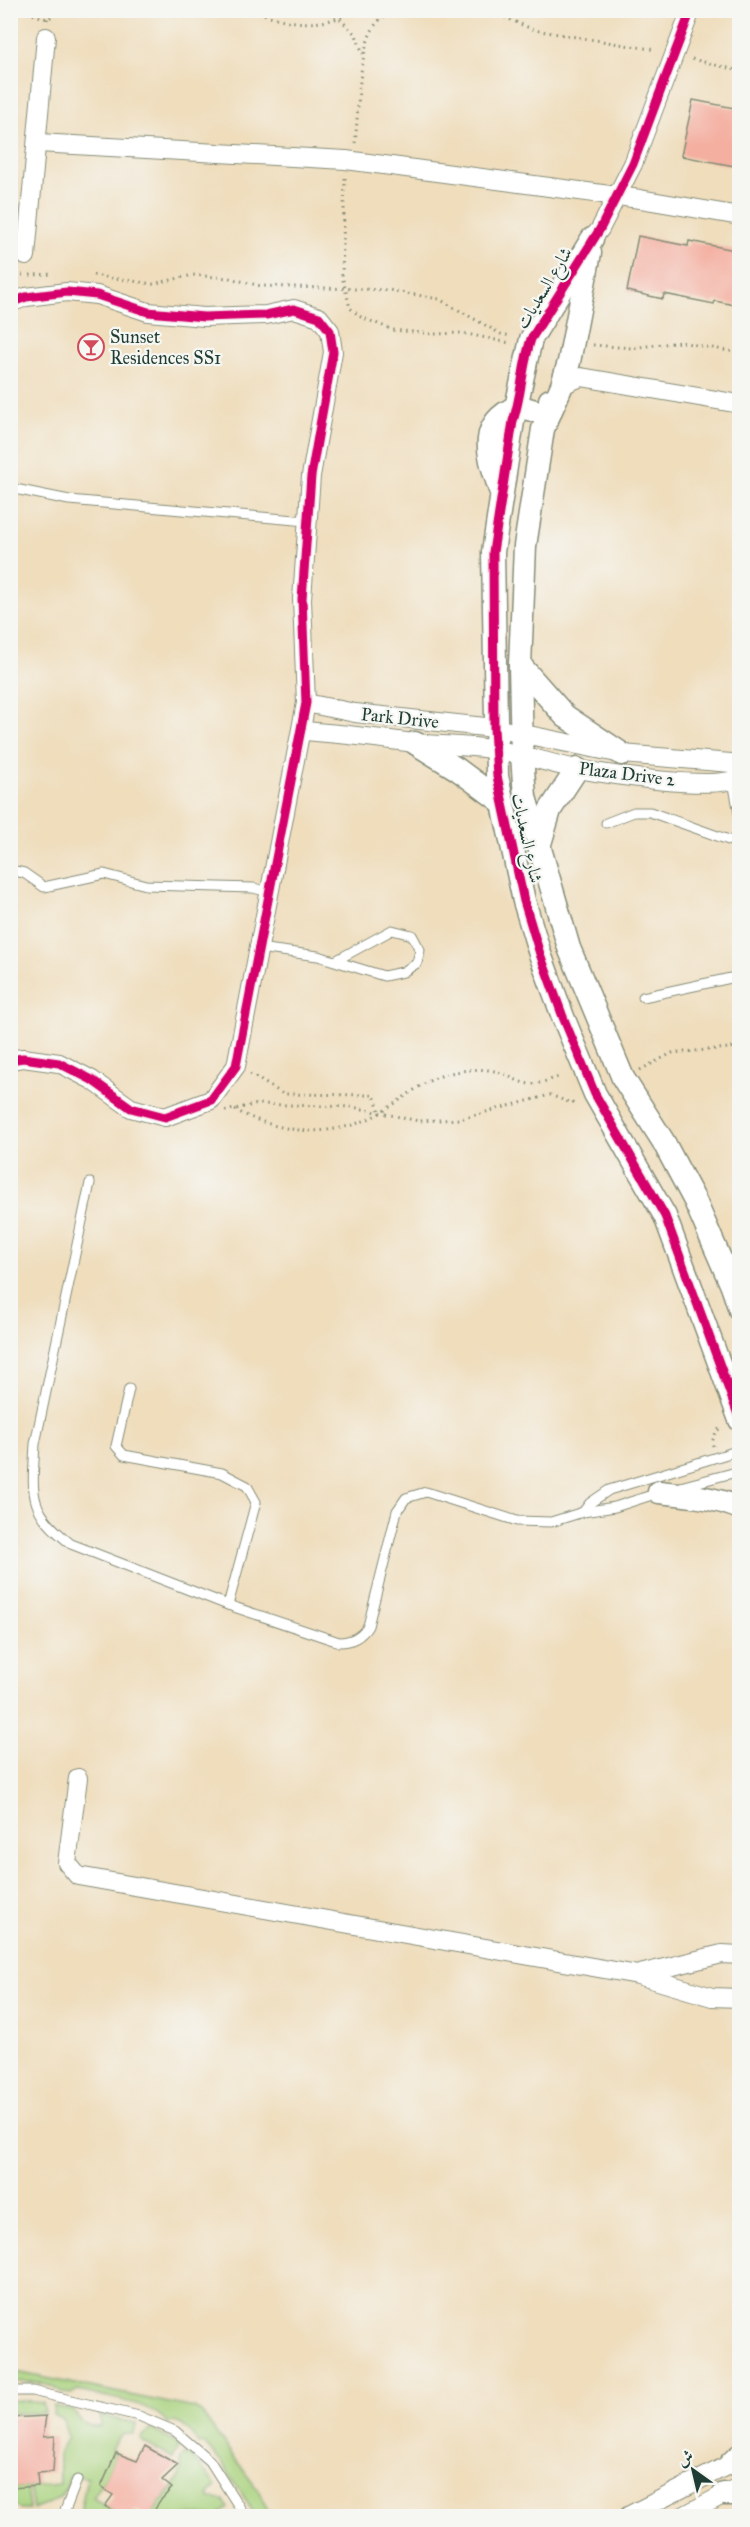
<svg xmlns="http://www.w3.org/2000/svg" width="750" height="2527" font-family="'IM FELL Great Primer',Amiri,serif">
	<style>
		.green { fill: #a9d27d; stroke: #648858; stroke-width: 1.5 }
		.building { fill: #f4afa0 }
		.lines { fill: none; stroke-linecap: round; stroke-linejoin: round }
		.service-casing { stroke: #878d78; stroke-width: 11 }
		.minor-casing { stroke: #878d78; stroke-width: 20 }
		.tertiary-casing { stroke: #878d78; stroke-width: 25 }
		.path { stroke: #878d78; stroke-width: 3; stroke-dasharray: 1.5 4.5; stroke-linecap: butt }
		.service { stroke: #fff; stroke-width: 9 }
		.minor { stroke: #fff; stroke-width: 18 }
		.tertiary { stroke: #fff; stroke-width: 22 }
		.cycleway-casing { stroke: #f6f6f2; stroke-width: 13 }
		.cycleway { stroke: #d6006c; stroke-width: 9 }
		.labels { text-anchor: middle; dominant-baseline: central; stroke-width: 4.5; stroke-linejoin: round; paint-order: stroke }
		.street-label { font-size: 18px; fill: #1f3d34; stroke: #f6f6f2 }
		.poi-label { font-size: 18px; fill: #1f3d34; stroke: #f6f6f2; text-anchor: start }
	</style>
	<rect width="100%" height="100%" fill="#f6f6f2"/>
	<filter id="ink" filterUnits="userSpaceOnUse"><feTurbulence type="fractalNoise" baseFrequency=".0167" numOctaves="2"/><feDisplacementMap in="SourceGraphic" scale="12" xChannelSelector="R" yChannelSelector="G"/><feConvolveMatrix kernelMatrix="1 2 1 2 8 2 1 2 1" color-interpolation-filters="sRGB"/></filter>
	<filter id="wash" filterUnits="userSpaceOnUse"><feTurbulence type="fractalNoise" baseFrequency=".008" numOctaves="4" result="noise"/><feDisplacementMap in="SourceGraphic" scale="24" xChannelSelector="R" yChannelSelector="G"/><feGaussianBlur stdDeviation="1.35" result="paint"/><feColorMatrix in="noise" values="0 0 0 0 0 0 0 0 0 0 0 0 0 0 0 0 0 1.4 0 .05"/><feComposite in="paint" operator="in"/></filter>
	<g filter="url(#wash)">
		<rect width="100%" height="100%" fill="#efddbc"/>
		<g class="green">
			<path d="M11 2371 194 2408 201 2412 257 2489 271 2516H256L225 2467 204 2443 198 2444C192 2432 181 2419 167 2423 154 2402 102 2397 78 2391L72 2394 61 2393C50 2382 26 2380 11 2383Z"/>
			<path d="M11 2400 43 2403 45 2413H11Z"/>
			<path d="M54 2406 73 2410C79 2421 87 2428 100 2427V2416L136 2423 134 2434H124L118 2438 112 2449 116 2453 105 2479 93 2498 115 2512 112 2516H83L81 2507 87 2478 70 2475C66 2497 53 2504 33 2509L29 2487 59 2484V2451L68 2437 63 2420 53 2415Z"/>
			<path d="M151 2429 180 2445 173 2459 143 2442 142 2437Z"/>
			<path d="M186 2454 198 2463 216 2486 209 2494 210 2499 224 2500 228 2508 217 2516H151C163 2493 185 2487 181 2458Z"/>
			<path d="M26 2487 29 2509H20L11 2504V2488Z"/>
		</g>
		<g id="blocks">
			<g class="building">
				<path d="M693 100 740 109V167L681 156Z"/>
				<path d="M638 236 688 246 689 241 740 251V306L715 301 714 304 664 294 663 299 627 291Z"/>
				<path d="M46 2416 43 2437 55 2436 53 2472 37 2473 38 2486 12 2488 10 2440H13L10 2418Z"/>
				<path d="M145 2446 178 2465 162 2480 172 2488 159 2502 151 2517 136 2509 132 2517H123L105 2506 113 2495 101 2487 116 2453 137 2461Z"/>
			</g>
		</g>
	</g>
	<g filter="url(#ink)">
		<use href="#blocks" fill-opacity="0" stroke="#878d78" stroke-width="1.5"/>
		<g class="lines">
			<defs>
				<g id="service">
					<path d="M10 488 69 500 307 521"/>
					<path d="M733 781 740 819"/>
					<path d="M606 823 634 812H650L740 844"/>
					<path d="M10 870 24 873 44 887 104 874 146 885 253 888 270 892"/>
					<path d="M259 948 318 956 384 976 403 972 417 963 420 950 412 935 392 930 335 961"/>
					<path d="M643 997 740 976"/>
					<path d="M90 1183 35 1444C32 1496 28 1510 71 1544L228 1605 339 1642C352 1642 361 1637 368 1626L397 1511 406 1498 426 1492 517 1521 551 1522 583 1512 615 1507 658 1493"/>
					<path d="M129 1389 116 1446 124 1455 222 1473 247 1486 256 1502 228 1605"/>
					<path d="M680 1487 740 1471"/>
					<path d="M583 1512 590 1503 609 1490 740 1450"/>
					<path d="M10 2391H32L139 2416 175 2431 210 2461 245 2516"/>
					<path d="M10 2513 17 2516"/>
					<path d="M63 2516 77 2480"/>
				</g>
				<g id="minor">
					<path d="M38 143 346 160 640 199 740 216"/>
					<path d="M592 239 600 229 633 164 691 10"/>
					<path d="M26 256 46 37"/>
					<path d="M10 303 26 297 67 292 97 295 148 312 204 317 266 315 294 309 319 317 330 331 333 352 311 476 302 599 306 703 236 1066 211 1100 165 1117 131 1108 92 1080 59 1063 23 1058 10 1060"/>
					<path d="M562 385 581 377 740 404"/>
					<path d="M306 703 355 713 494 728 622 754 731 763 740 768"/>
					<path d="M301 731C339 733 376 738 414 743 442 746 469 745 496 750 524 754 550 764 577 769 606 774 718 792 740 777"/>
					<path d="M78 1778 67 1863 78 1876 638 1975 712 1997 740 1998"/>
					<path d="M640 1974 722 1954 740 1955"/>
					<path d="M628 2516 740 2459"/>
					<path d="M683 2516 734 2489"/>
				</g>
				<g id="tertiary">
					<path d="M592 239 531 339 513 421 493 552 497 776 524 901 540 954 563 1017 595 1094 665 1216 740 1420"/>
					<path d="M590 253 569 362 562 385 543 429 525 546 520 665 522 755 525 797 569 948 623 1078 663 1141 695 1201 732 1286 740 1310"/>
					<path d="M500 490C489 456 475 425 518 406L549 415 550 400"/>
					<path d="M520 665 565 716 622 754"/>
					<path d="M415 743 457 769 503 803"/>
					<path d="M539 847 550 810 577 769"/>
					<path d="M659 1492C687 1495 713 1497 740 1508"/>
					<path d="M731 2463 740 2455"/>
					<path d="M724 2494H740"/>
				</g>
			</defs>
			<use href="#service" class="service-casing"/>
			<use href="#minor" class="minor-casing"/>
			<use href="#tertiary" class="tertiary-casing"/>
			<g class="path">
				<path d="M29 10 32 14 47 19 64 10"/>
				<path d="M253 10C288 24 321 30 355 10"/>
				<path d="M372 10 379 20"/>
				<path d="M488 10 534 30 656 50"/>
				<path d="M340 19 356 35 363 54"/>
				<path d="M47 20 49 10"/>
				<path d="M692 59 740 71"/>
				<path d="M355 143C359 114 357 37 381 19 386 15 393 13 398 10"/>
				<path d="M345 178 342 276 350 308 361 317 393 330 433 334 462 333 510 343"/>
				<path d="M10 275H23"/>
				<path d="M30 275 53 274"/>
				<path d="M93 275 153 284 193 275 229 278 261 286 389 290 439 299 501 334 511 336"/>
				<path d="M593 345 631 348 680 342 740 353"/>
				<path d="M640 1070 672 1053 740 1047"/>
				<path d="M250 1074 283 1094 374 1095 380 1113"/>
				<path d="M235 1110C282 1134 332 1140 380 1113 406 1098 425 1077 456 1072 471 1069 487 1068 502 1073 511 1077 521 1084 532 1084 540 1084 551 1079 559 1077"/>
				<path d="M225 1111 258 1104 353 1107 419 1121 460 1119 550 1095 571 1103 577 1100"/>
				<path d="M713 1446 712 1442 717 1430 723 1428"/>
			</g>
			<use href="#service" class="service"/>
			<use href="#minor" class="minor"/>
			<use href="#tertiary" class="tertiary"/>
			<defs>
				<g id="cycleway">
					<path d="M691 10 633 164 600 229 531 339C522 366 522 394 513 421L493 552 494 728 497 776 524 901 540 954 563 1017 595 1094 665 1216 740 1420"/>
					<path d="M10 303 26 297 67 292 97 295 148 312 204 317 266 315 294 309 319 317 330 331 333 352 311 476 302 599 306 703 236 1066 211 1100 165 1117 131 1108 92 1080 59 1063 23 1058 10 1060"/>
				</g>
			</defs>
			<use href="#cycleway" class="cycleway-casing"/>
			<use href="#cycleway" class="cycleway"/>
		</g>
	</g>
	<defs>
		<symbol id="bar-ring" viewBox="-11 -11 22 22"><circle r="9.5" fill="#f6f6f2" stroke="#d1495b" stroke-width="1.5"/><path d="M-6-5H6L.8 .8V4.5H3.5V6h-7V4.5H-.8V.8Z" fill="#d1495b"/></symbol>
	</defs>
	<g fill-rule="evenodd">
		<use href="#bar-ring" x="76" y="332" width="30" height="30"/>
	</g>
	<g class="labels">
		<g class="street-label">
			<text transform="translate(544 288) rotate(-59)">شارع السعديات</text>
			<text transform="translate(400 718) rotate(6)">Park Drive</text>
			<text transform="translate(627 774) rotate(7)">Plaza Drive 2</text>
			<text transform="translate(527 838) rotate(78)">شارع السعديات</text>
		</g>
		<g class="poi-label">
			<text x="110" y="337">Sunset<tspan x="110" dy="21">Residences SS1</tspan></text>
		</g>
	</g>
	<rect width="750" height="2527" fill="none" stroke="#f6f6f2" stroke-width="36"/>
	<g transform="translate(693 2470) rotate(326)" stroke="#f6f6f2" stroke-width="4.5" paint-order="stroke">
	<path d="M0-4.5L10 22L0 15L-10 22Z" fill="#1f3d34"/>
	<text y="-9" font-size="16" font-weight="bold" text-anchor="middle" fill="#1f3d34">ش</text>
	</g>
</svg>
